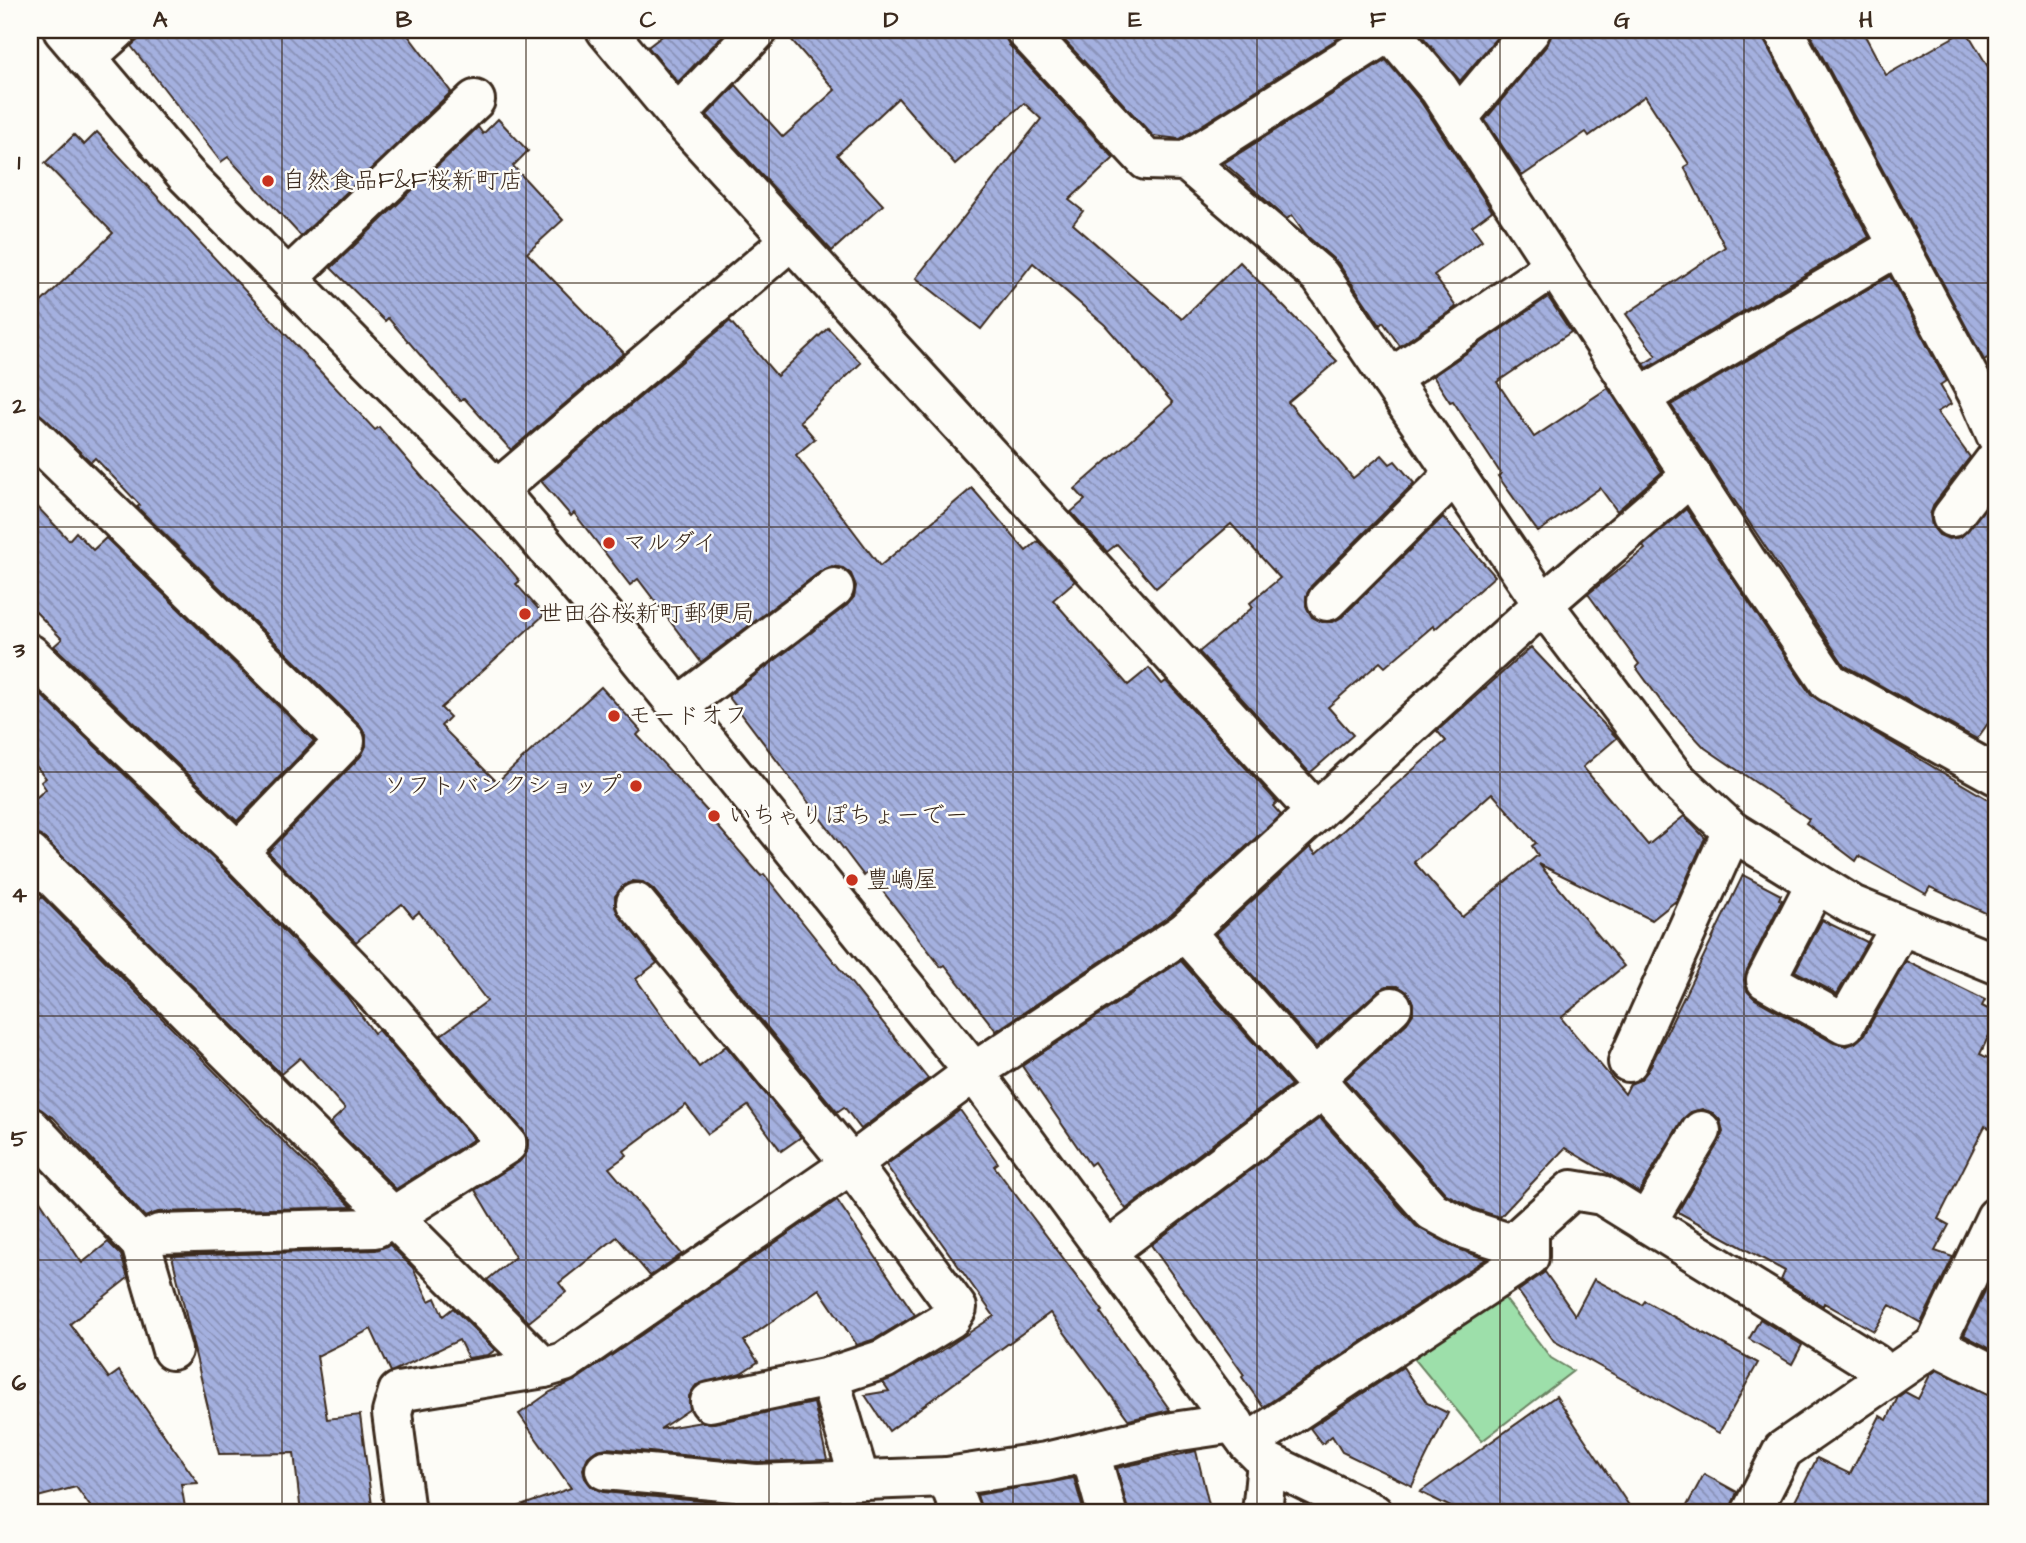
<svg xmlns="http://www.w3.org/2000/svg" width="2026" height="1543" font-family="'Architects Daughter','Klee One',sans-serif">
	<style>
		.green { fill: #9ddfaa; stroke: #6c8464; stroke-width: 2 }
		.building { fill: url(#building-back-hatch); stroke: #3b2a1e; stroke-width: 2; fill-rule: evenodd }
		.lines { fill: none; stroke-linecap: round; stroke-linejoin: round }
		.minor-casing { stroke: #3b2a1e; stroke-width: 44 }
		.minor { stroke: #fdfcf7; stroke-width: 38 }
		.grid { fill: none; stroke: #3b2a1e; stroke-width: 2; stroke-opacity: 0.55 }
		.poi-dot { fill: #c8321e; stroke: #fdfcf7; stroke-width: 2.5 }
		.labels { text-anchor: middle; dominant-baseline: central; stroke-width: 5; stroke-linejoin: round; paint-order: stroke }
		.poi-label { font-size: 24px; fill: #3b2a1e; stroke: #fdfcf7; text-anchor: start }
		.neatline { fill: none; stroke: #3b2a1e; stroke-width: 2.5 }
		.grid-label { font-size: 23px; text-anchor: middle; font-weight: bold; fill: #3b2a1e }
	</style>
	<defs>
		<pattern id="building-back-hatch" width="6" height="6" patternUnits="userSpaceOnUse" patternTransform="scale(1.75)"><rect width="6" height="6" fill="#a4b0df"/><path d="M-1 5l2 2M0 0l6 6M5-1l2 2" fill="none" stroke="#878fb4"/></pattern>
	</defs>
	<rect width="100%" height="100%" fill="#fdfcf7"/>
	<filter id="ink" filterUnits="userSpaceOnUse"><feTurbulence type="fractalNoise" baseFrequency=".0143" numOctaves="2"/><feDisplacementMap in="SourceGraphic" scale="14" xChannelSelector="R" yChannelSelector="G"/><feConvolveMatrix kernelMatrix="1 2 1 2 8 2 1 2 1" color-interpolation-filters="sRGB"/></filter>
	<g filter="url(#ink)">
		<path class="green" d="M1496 1287 1551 1358 1573 1371 1482 1441 1408 1351Z"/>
		<g class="building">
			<path d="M149 30H404L451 92 301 236 228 157 221 162 131 46Z"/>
			<path d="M670 30H728L678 82 648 47Z"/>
			<path d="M783 30H1004L1009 45 1114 158 1069 200 1083 211 1073 224 1182 319 1240 262 1337 361 1288 402 1353 478 1382 455 1390 464 1395 461 1414 483 1311 586 1306 596V606L1312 617 1322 622H1333L1342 617 1443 517 1495 576 1435 629 1433 626 1385 667 1380 662 1328 707 1353 735 1310 773 1199 652 1253 607 1250 603 1280 578 1231 524 1156 588 1117 544 1107 552 1071 512 1085 500 1075 489 1173 403 1105 325 1033 263 981 329 916 278 1041 119 1024 103 955 164 898 98 837 155 883 205 832 251 707 115 736 85 783 137 835 90Z"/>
			<path d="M1055 30H1351L1180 139 1153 136Z"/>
			<path d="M1417 30H1503L1460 81Z"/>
			<path d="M1552 30H1761L1764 40 1869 237 1647 368 1644 364 1656 356 1626 314 1725 247 1684 167 1689 164 1645 96 1589 136 1586 132 1522 176 1485 120 1548 44Z"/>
			<path d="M1808 30H1862L1886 75 1966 30 1996 80V353L1984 360Z"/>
			<path d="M1386 60 1421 102 1492 211 1472 226 1482 240 1434 275 1456 307 1400 346 1383 322 1380 325 1338 263 1307 236 1292 215 1287 219 1224 163Z"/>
			<path d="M498 119 528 151 513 166 563 220 527 253 624 353 511 450 464 398 460 401 388 318 385 321 331 268 478 127 483 134Z"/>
			<path d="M97 132 375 430 379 427 430 486 496 553 520 581 516 584 544 615 441 708 450 717 441 726 497 782 601 687 641 731 637 735 709 813 707 814 761 876 764 874 928 1079 861 1129 844 1107 837 1112 653 889 643 882 633 881 623 886 615 896V907L657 963 636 979 699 1067 726 1046 801 1137 781 1151 748 1106 708 1134 686 1105 624 1151 627 1155 609 1168 682 1254 650 1276 617 1237 559 1283 566 1292 529 1322 487 1280 515 1257 475 1190 519 1162 527 1152 528 1140 523 1130 441 1035 487 1001 419 912 413 917 402 904 356 942 268 852 361 756 366 746V734L360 725 137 507 140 505 95 458 91 462 30 405V313L113 233 45 163 74 135 84 145Z"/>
			<path d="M1890 276 1946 381 1940 385 1951 404 1937 412 1970 457 1934 504 1930 515 1932 526 1939 535 1949 539 1961 537 1996 495V712L1977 739 1844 665 1671 405Z"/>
			<path d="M1548 297 1571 332 1497 382 1534 437 1608 388 1662 472 1617 511 1600 488 1538 532 1498 476 1501 474 1453 401 1450 402 1433 376Z"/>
			<path d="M730 321 777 376 828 328 861 363 800 421 815 439 796 455 880 566 972 488 1026 551 1038 541 1075 581 1053 600 1128 685 1149 668 1162 684 1166 681 1277 802 1273 806 1281 815 1171 915 996 1031 945 965 941 967 868 872 864 876 728 696 847 605 854 597 856 586 851 574 843 568 832 566 821 571 701 662 638 579 630 585 574 513 571 516 541 481Z"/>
			<path d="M30 499 69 540 76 532 93 550 106 538 314 741 237 821 54 646 62 639 30 606Z"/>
			<path d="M1686 509 1811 695 1996 804V918L1930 887 1926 894 1859 856 1856 861 1806 823 1809 819 1705 748 1660 700 1636 667 1639 664 1588 594 1645 549 1643 546Z"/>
			<path d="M1531 647 1617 738 1583 767 1648 845 1684 816 1705 838 1677 900 1652 920 1539 864 1624 966 1561 1018 1625 1094 1630 1084 1640 1080 1648 1071 1743 875 1781 895 1779 899 1782 900 1747 970 1744 980 1747 991 1755 999 1834 1043 1846 1046 1855 1043 1864 1035 1906 961 1985 1000 1982 1006 1996 1013V1021L1980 1054 1996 1062V1131L1985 1126 1938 1219 1949 1225 1935 1251 1953 1257 1921 1323 1890 1305 1874 1331 1824 1303 1823 1306 1781 1280 1785 1271 1678 1212 1723 1132 1720 1120 1713 1113 1702 1109 1691 1112 1682 1120 1639 1192 1565 1148 1500 1217 1475 1209 1446 1194 1345 1080 1407 1023 1413 1014V1003L1408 993 1398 986H1387L1378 991 1316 1047 1216 934 1310 847 1316 854 1446 741 1437 731ZM1492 793 1536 843 1532 846 1538 855 1462 917 1414 862Z"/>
			<path d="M39 693 223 868 346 995 374 1033 378 1030 474 1139 396 1189 330 1123 345 1109 300 1058 281 1074 45 839 30 833V803L46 789 41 782 46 778 30 759V702Z"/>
			<path d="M42 897 295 1153 352 1207 158 1212 145 1217 54 1118 32 1106 30 910Z"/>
			<path d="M1822 920 1867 942 1837 994 1795 971Z"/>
			<path d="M1181 961 1291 1085 1126 1209 1094 1162 1090 1165 1022 1066Z"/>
			<path d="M960 1110 998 1163 994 1166 1103 1311 1101 1313 1170 1410 1129 1420 1050 1313 889 1431 865 1395 889 1391 883 1382 940 1352 994 1316 886 1165Z"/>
			<path d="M1320 1118 1416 1226 1456 1248 1486 1259 1263 1407 1242 1377 1244 1375 1151 1245Z"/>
			<path d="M30 1186 82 1263 108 1242 121 1255 128 1278 70 1324 109 1378 119 1371 198 1483 181 1484 186 1513H95L76 1487 30 1499Z"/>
			<path d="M837 1200 915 1315 875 1339 857 1345 819 1289 744 1341 758 1362 741 1373 696 1385 689 1396 690 1409 660 1429 702 1422 714 1423 814 1403 827 1460 757 1462 607 1448 597 1450 588 1457 583 1469 585 1478 592 1487 603 1492 754 1506 823 1503 808 1513H516L515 1508 571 1488 519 1414 550 1392 576 1380Z"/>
			<path d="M390 1245 413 1268 429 1301 435 1298 443 1316 453 1308 495 1350 488 1355 468 1358 459 1340 391 1372 371 1329 317 1356 327 1419 360 1415 373 1513H301L294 1453 219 1454 172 1256 376 1250Z"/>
			<path d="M1995 1270H1996V1352L1964 1335Z"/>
			<path d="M1545 1272 1575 1315 1594 1279 1642 1305 1645 1301 1758 1363 1719 1433 1554 1341 1518 1291Z"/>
			<path d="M1760 1319 1802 1345 1792 1364 1749 1339Z"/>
			<path d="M1403 1367 1427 1403 1448 1413 1412 1486 1342 1452 1332 1436 1322 1444 1310 1428Z"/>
			<path d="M1937 1370 1996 1398V1513H1789L1817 1458 1850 1474 1880 1416 1887 1420 1898 1397 1905 1392 1918 1399 1930 1375Z"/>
			<path d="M1556 1396 1634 1513H1463L1420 1492Z"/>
			<path d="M1196 1451 1211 1513H1128L1117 1468Z"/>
			<path d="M1704 1474 1737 1492 1729 1513H1683Z"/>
			<path d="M1074 1478 1084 1513H982L977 1495Z"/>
		</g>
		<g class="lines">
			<defs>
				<g id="minor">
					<path d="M63 30 186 175 497 490 614 627 974 1072 1248 1443 1267 1462 1373 1513"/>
					<path d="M606 30 677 115 1316 812"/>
					<path d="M1025 30 1146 160 1186 161 1320 276 1543 604 1675 778 1732 831 1852 905 1996 964"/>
					<path d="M1389 30 1439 89 1746 560 1829 682 1996 775"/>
					<path d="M1783 30 1979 396 1996 435"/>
					<path d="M86 58 117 30"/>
					<path d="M677 115 758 30"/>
					<path d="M1458 118 1531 30"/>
					<path d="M1186 161 1390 31"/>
					<path d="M288 278 475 100"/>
					<path d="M1390 379 1555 266"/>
					<path d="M1641 397 1898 246"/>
					<path d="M30 433 345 741 238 852"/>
					<path d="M497 490 791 240"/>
					<path d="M1952 517 1996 459"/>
					<path d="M1327 601 1455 474"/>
					<path d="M30 654 238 852 375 993 507 1144 375 1228 159 1234 141 1244"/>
					<path d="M679 706 834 588"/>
					<path d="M30 854 544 1368"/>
					<path d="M1816 883 1766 980 1845 1024 1901 926"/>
					<path d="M636 903 851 1164 957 1308 951 1318 884 1359 829 1377 710 1402"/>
					<path d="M1185 932 1432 1211 1466 1229 1512 1244 1572 1190 1602 1195 1875 1364 1884 1379"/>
					<path d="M1628 1062 1732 831"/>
					<path d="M1315 1078 1392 1007"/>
					<path d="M30 1127 141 1244 172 1350"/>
					<path d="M1646 1223 1701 1131"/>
					<path d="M1107 1251 1324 1088"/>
					<path d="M1935 1345 1996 1376"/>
					<path d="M829 1377 859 1478"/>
					<path d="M1248 1443 1529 1257V1232"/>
					<path d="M1090 1452 1107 1513"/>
					<path d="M605 1470 756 1484 947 1477 1046 1462 1173 1432 1234 1423"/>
					<path d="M947 1477 961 1513"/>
					<path d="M405 1513 392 1413 398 1392 544 1368 564 1362 851 1164 974 1072 1185 932 1543 604 1692 475"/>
					<path d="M1262 1513 1267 1462"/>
					<path d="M1751 1513 1783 1450 1935 1345 1996 1217"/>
				</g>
			</defs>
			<use href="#minor" class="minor-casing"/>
			<use href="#minor" class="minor"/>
		</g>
	</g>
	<path class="grid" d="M282 30V1513M526 30V1513M769 30V1513M1013 30V1513M1257 30V1513M1500 30V1513M1744 30V1513M30 283H1996M30 527H1996M30 772H1996M30 1016H1996M30 1260H1996"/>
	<g class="poi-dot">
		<circle cx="268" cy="181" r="7"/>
		<circle cx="609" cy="543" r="7"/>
		<circle cx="525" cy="614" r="7"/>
		<circle cx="614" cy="716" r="7"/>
		<circle cx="636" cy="786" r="7"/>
		<circle cx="714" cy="816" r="7"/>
		<circle cx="852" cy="880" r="7"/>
	</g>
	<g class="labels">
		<g class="poi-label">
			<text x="282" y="181">自然食品F&amp;F桜新町店</text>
			<text x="623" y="543">マルダイ</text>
			<text x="539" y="614">世田谷桜新町郵便局</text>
			<text x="628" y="716">モードオフ</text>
			<text x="622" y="786" text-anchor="end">ソフトバンクショップ</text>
			<text x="728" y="816">いちゃりぽちょーでー</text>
			<text x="866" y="880">豊嶋屋</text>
		</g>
	</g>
	<rect width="2026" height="1543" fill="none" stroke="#fdfcf7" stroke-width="77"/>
	<rect x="38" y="38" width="1950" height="1466" class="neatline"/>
	<g class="grid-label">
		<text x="160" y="27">A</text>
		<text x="404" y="27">B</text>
		<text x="648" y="27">C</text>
		<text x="891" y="27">D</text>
		<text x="1135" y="27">E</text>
		<text x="1378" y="27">F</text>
		<text x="1622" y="27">G</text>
		<text x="1866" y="27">H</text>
		<text x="19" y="169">1</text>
		<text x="19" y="413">2</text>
		<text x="19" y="657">3</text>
		<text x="19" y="902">4</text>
		<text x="19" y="1146">5</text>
		<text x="19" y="1390">6</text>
	</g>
</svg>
